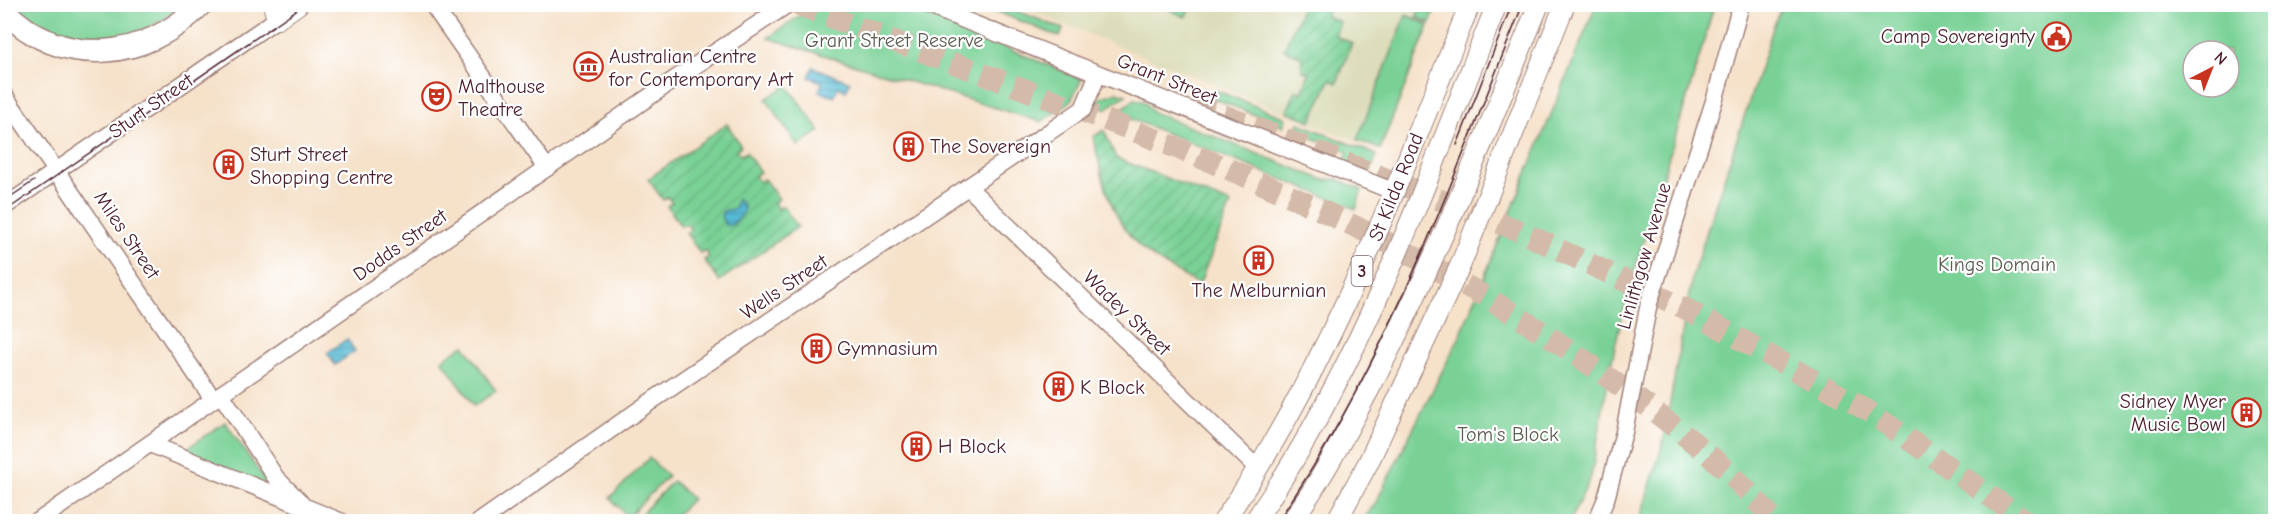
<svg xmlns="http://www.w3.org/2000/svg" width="2280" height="526" font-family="'Comic Neue',sans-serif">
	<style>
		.built { fill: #ddb }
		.green { fill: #79d196; stroke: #627860; stroke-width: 1.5; fill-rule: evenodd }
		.garden { fill: url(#garden-furrows); stroke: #627860; stroke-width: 1.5 }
		.water { fill: url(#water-rules); stroke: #506e80; stroke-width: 1.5 }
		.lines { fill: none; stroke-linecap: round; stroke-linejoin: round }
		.highway-tunnel { stroke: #d4baa9; stroke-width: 22; stroke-dasharray: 22 11; stroke-linecap: butt }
		.minor-casing { stroke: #a0807a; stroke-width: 19 }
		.major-casing { stroke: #a0807a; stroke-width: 22 }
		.highway-casing { stroke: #a0807a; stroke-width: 25 }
		.minor { stroke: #fff; stroke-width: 16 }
		.major { stroke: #fff; stroke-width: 20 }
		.highway { stroke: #fff; stroke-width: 22 }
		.tram { stroke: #4a1f2b; stroke-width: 1.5 }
		.labels { text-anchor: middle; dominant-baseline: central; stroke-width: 4.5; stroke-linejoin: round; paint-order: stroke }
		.shield { fill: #fff; stroke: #80626b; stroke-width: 1.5 }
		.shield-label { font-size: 18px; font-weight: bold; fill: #4a1f2b }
		.poi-label { font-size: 20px; fill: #4a1f2b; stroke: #fff; text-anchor: start }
		.park-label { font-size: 20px; fill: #5a5d50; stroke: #fff }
		.street-label { font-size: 20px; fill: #4a1f2b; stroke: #fff }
	</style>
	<defs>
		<pattern id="garden-furrows" width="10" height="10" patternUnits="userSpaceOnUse" patternTransform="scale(1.5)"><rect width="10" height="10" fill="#79d196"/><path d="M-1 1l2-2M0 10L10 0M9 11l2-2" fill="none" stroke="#6ab381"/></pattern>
		<pattern id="water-rules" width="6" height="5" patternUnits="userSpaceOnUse" patternTransform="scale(1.5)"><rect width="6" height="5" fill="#57bcd5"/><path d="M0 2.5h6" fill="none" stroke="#4a98ad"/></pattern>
	</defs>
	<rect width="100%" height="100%" fill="#fff"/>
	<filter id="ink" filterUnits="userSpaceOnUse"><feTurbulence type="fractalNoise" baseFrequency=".0167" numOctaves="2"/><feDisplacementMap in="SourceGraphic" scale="12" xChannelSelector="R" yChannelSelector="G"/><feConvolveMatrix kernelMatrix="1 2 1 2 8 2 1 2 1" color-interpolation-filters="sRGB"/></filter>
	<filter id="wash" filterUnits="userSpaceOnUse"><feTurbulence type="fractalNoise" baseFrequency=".008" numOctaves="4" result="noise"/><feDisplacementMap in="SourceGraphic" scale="24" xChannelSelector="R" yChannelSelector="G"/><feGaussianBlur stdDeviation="1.35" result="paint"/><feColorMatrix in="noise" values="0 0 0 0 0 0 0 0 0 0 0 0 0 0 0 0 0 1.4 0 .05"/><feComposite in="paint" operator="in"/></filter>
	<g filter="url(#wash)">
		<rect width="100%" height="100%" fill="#f6e1c9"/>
		<path class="built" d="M1016 5H1439L1381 151Z"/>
		<g class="green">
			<path d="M13 5H182C130 51 63 50 13 5Z"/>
			<path d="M815 5H902L1082 79 1070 102 1041 122 768 38Z"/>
			<path d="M980 5H1002L1063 29 1060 37Z"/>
			<path d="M1160 5 1192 4V5L1185 17Z"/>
			<path d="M1421 5H1437L1430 23 1416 17Z"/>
			<path d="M1596 5H1714C1685 114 1646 220 1619 329 1607 378 1600 428 1591 477L1570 521H1362L1375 504 1460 336Z"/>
			<path d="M1783 5H2275V521L1639 522 1663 443 1692 277 1776 19ZM2193 51H2229V87H2193Z"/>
			<path d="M1406 15 1429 25 1380 149 1357 140Z"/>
			<path d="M787 85 820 131 798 146 766 99Z"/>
			<path d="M1215 90 1286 118 1283 126 1212 98Z"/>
			<path d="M1117 92 1126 95 1106 109 1097 105 1100 98Z"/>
			<path d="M1135 99 1145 102 1152 112 1324 180 1337 179 1362 190 1356 209 1116 113Z"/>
			<path d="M1299 123 1377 155 1370 173 1344 162 1348 152 1295 131Z"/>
			<path d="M464 345 496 391 474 406 442 360Z"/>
			<path d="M225 422 269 486 182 452Z"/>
			<path d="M649 458 668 476 628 517 610 498Z"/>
			<path d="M673 481 692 499 670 521H634Z"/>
		</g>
		<g class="garden">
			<path d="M1303 5H1330L1326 16 1340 22 1335 36 1352 43 1337 83 1330 80 1311 121 1287 111 1296 90 1302 93 1309 73 1302 70V57L1284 49Z"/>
			<path d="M727 124 741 146 736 150 741 155 746 152 760 172 755 176 759 182 764 179 779 199 774 203 778 209 783 206 798 227 719 281 704 260 709 257 705 250 700 253 686 233 691 230 687 224 681 226 667 206 672 203 668 197 663 200 648 179Z"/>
			<path d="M1104 130 1116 158 1231 204 1199 285C1183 275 1163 266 1147 253 1111 224 1103 180 1093 137Z"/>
		</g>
		<g class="water">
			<path d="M813 67 850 82 846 91 838 87 834 97 819 91 822 82 809 77Z"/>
			<path d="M737 199 744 207 742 215 732 225H725L721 216 723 211 734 209Z"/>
			<path d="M2275 245H2276L2275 267C2268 262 2263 255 2269 247Z"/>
			<path d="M347 339 355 351 335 365 327 353Z"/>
		</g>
	</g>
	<g filter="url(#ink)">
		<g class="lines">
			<g class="highway-tunnel">
				<path d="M797 4C994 81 1198 146 1386 242 1500 300 1610 373 1709 455 1733 475 1754 499 1777 522"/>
				<path d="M1192 103 1517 230 1688 310 1868 411 2027 522"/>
			</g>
			<defs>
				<g id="minor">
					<path d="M432 4 547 168"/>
					<path d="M924 4 1395 192"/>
					<path d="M4 95 213 399"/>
					<path d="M968 187 1257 468"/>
					<path d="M4 207 277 19"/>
					<path d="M221 394 276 478 300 502"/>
					<path d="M150 444 342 522"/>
					<path d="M37 522 672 81 788 4"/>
					<path d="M479 522 653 400 1083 109 1098 74"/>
					<path d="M1596 522 1606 499 1624 432 1649 303 1715 98 1741 4"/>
				</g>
				<g id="major">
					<path d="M273 4 277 19 298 4"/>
					<path d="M1223 522C1332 363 1398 182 1470 4"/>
					<path d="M1254 522C1363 364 1426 181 1497 4"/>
					<path d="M1291 522C1322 480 1345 434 1370 388 1435 264 1486 134 1539 4"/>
					<path d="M1336 522 1368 463 1460 266 1565 4"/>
				</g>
				<path id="highway" d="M4 10C60 70 147 61 201 4"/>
			</defs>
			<use href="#minor" class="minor-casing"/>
			<use href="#major" class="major-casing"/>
			<use href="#highway" class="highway-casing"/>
			<use href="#minor" class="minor"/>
			<use href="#major" class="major"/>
			<use href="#highway" class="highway"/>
			<g class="tram">
				<path d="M1457 145 1512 4"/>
				<path d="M4 201 34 181"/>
				<path d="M4 212 305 4"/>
				<path d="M1277 522C1386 366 1452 180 1523 4"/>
			</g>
		</g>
	</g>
	<defs>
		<symbol id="civic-ring" viewBox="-11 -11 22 22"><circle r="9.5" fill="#fff" stroke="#c8321e" stroke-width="1.5"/><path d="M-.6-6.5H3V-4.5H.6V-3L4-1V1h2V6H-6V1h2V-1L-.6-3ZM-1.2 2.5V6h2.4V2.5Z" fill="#c8321e"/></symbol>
		<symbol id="museum-ring" viewBox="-11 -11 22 22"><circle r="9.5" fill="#fff" stroke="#c8321e" stroke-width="1.5"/><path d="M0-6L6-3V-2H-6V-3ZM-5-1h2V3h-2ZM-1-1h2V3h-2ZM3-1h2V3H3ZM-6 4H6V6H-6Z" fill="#c8321e"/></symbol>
		<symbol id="theatre-ring" viewBox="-11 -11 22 22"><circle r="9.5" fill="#fff" stroke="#c8321e" stroke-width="1.5"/><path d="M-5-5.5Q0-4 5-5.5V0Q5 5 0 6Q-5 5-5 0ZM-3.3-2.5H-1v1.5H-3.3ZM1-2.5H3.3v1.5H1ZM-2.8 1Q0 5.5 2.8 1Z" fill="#c8321e"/></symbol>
		<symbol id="building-ring" viewBox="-11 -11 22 22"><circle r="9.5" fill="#fff" stroke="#c8321e" stroke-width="1.5"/><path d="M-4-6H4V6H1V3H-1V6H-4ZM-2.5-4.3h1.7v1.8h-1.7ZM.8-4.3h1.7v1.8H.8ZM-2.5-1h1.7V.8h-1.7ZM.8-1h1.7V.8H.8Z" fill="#c8321e"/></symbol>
	</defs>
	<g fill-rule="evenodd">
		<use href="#civic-ring" x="2040" y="20" width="33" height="33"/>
		<use href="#museum-ring" x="572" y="50" width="33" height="33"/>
		<use href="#theatre-ring" x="420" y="80" width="33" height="33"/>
		<use href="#building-ring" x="892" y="130" width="33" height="33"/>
		<use href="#building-ring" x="212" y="148" width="33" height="33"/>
		<use href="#building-ring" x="1242" y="244" width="33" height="33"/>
		<use href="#building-ring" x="800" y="332" width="33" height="33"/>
		<use href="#building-ring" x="1042" y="370" width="33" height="33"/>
		<use href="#building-ring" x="2230" y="396" width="33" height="33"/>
		<use href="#building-ring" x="900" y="430" width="33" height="33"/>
	</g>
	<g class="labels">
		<rect class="shield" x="1351.5" y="256" width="21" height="30" rx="4.5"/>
		<g class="shield-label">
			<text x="1362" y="271">3</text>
		</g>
		<g class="poi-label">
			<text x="2035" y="36" text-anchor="end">Camp Sovereignty</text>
			<text x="609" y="56">Australian Centre<tspan x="609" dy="23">for Contemporary Art</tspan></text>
			<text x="458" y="86">Malthouse<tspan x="458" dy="23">Theatre</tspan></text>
			<text x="930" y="146">The Sovereign</text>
			<text x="250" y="154">Sturt Street<tspan x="250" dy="23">Shopping Centre</tspan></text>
			<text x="1259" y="290" text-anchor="middle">The Melburnian</text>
			<text x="837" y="348">Gymnasium</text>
			<text x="1080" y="387">K Block</text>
			<text x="2226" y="401" text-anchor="end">Sidney Myer<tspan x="2226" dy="23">Music Bowl</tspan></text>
			<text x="938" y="446">H Block</text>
		</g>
		<g class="park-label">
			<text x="894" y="40">Grant Street Reserve</text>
			<text x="1997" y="264">Kings Domain</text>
			<text x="1508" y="434">Tom's Block</text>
		</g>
		<g class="street-label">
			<text transform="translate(1167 79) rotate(22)">Grant Street</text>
			<text transform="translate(151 106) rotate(-35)">Sturt Street</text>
			<text transform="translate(1396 187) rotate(-68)">St Kilda Road</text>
			<text transform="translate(127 235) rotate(56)">Miles Street</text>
			<text transform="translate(400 245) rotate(-35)">Dodds Street</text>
			<text transform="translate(1644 256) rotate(-74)">Linlithgow Avenue</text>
			<text transform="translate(784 287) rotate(-34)">Wells Street</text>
			<text transform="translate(1127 313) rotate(44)">Wadey Street</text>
		</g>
	</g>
	<rect width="2280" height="526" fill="none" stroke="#fff" stroke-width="24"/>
	<g transform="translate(2211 69) rotate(42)"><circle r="28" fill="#ffffff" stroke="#b7a5aa" stroke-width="1.5"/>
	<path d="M0-4.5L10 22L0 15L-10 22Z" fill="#c8321e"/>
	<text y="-9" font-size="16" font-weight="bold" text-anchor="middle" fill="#4a1f2b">N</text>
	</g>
</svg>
